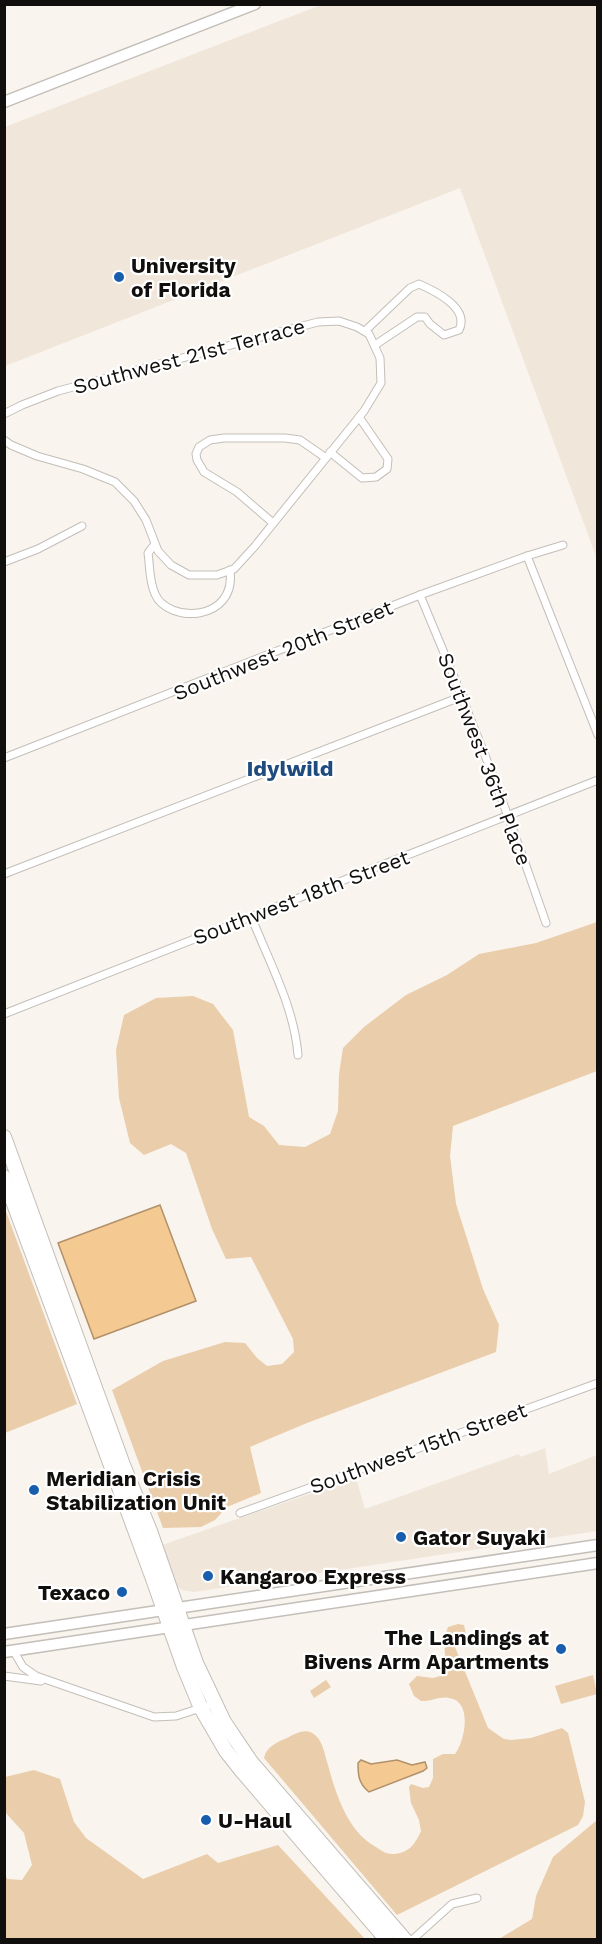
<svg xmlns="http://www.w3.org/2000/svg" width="602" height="1944" font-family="'Work Sans',sans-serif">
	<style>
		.built { fill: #f1e6da }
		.green { fill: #eacdaa }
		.water { fill: #f5c992; stroke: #b1916a; stroke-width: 1.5 }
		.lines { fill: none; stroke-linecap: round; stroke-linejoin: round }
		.street-casing { stroke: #c3beb8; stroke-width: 9 }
		.secondary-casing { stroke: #c3beb8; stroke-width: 13 }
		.primary-casing { stroke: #c3beb8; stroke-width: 13 }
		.highway-casing { stroke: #c3beb8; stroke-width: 16 }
		.street { stroke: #fff; stroke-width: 7 }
		.secondary { stroke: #fff; stroke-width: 10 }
		.primary { stroke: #fff; stroke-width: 10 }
		.highway { stroke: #fff; stroke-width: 14 }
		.poi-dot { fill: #185ead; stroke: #fff; stroke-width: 2 }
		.labels { text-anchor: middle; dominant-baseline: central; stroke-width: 4.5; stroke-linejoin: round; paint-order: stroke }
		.poi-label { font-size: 21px; font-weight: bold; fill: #110f0d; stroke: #fff; text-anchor: start }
		.street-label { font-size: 21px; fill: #110f0d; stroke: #fff }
		.neighbourhood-label { font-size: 22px; font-weight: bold; fill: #204b7f; stroke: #fff }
	</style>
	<rect width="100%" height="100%" fill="#f9f4ee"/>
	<g class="built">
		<path d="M321 5H597V559L460 188 5 366V127Z"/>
		<path d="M545 1448 549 1474 597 1455V1531L194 1592 182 1590 177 1586 162 1545 356 1478 365 1509 519 1454 520 1457Z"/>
	</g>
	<g class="green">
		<path d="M597 922V1071L453 1126 450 1156 456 1204 483 1289 499 1325 496 1352 307 1423 250 1447 261 1493 227 1507 215 1520 201 1527 163 1528 112 1390 163 1361 225 1342 245 1343 257 1358 267 1366 282 1364 294 1352 293 1339 251 1257 226 1259 212 1229 186 1153 171 1144 144 1155 130 1143 119 1098 116 1050 124 1015 156 998 193 996 213 1004 233 1030 249 1117 264 1126 279 1145 305 1147 330 1134 338 1111 339 1074 343 1048 364 1027 406 995 447 975 479 954 536 943Z"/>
		<path d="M4 1206 77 1404 5 1433H4Z"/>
		<path d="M458 1624 464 1625 466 1634 455 1644V1647L488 1728 504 1739 511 1740 531 1738 562 1728 568 1733 585 1802 583 1816 578 1825 397 1915 264 1758C266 1747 277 1742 287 1738 297 1733 307 1727 316 1736 323 1742 325 1756 328 1765 335 1792 347 1828 371 1844 380 1849 385 1855 395 1854 410 1852 415 1844 421 1831L419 1820 411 1803 409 1787 411 1784 423 1788 429 1787 433 1778V1759L443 1754H455C465 1741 473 1701 449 1698 440 1696 430 1702 421 1701L414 1696 409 1684 417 1676 433 1678 444 1675C449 1662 440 1646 448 1627Z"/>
		<path d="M593 1675 597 1694 561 1704 555 1686Z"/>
		<path d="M326 1680 331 1687 314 1698 310 1691Z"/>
		<path d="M34 1770 60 1779 74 1822 86 1838 143 1879 207 1854 218 1863 278 1845 365 1939H5V1873L7 1879 22 1880 32 1865 24 1833 5 1812V1777Z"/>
		<path d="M597 1820V1939H499L532 1919 536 1896 553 1857Z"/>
	</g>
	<g class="water">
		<path d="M160 1205 196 1301 94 1339 58 1243Z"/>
		<path d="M361 1760 371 1764 397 1760 412 1765 425 1762 427 1768 423 1771 369 1792C358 1783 358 1774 358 1763Z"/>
	</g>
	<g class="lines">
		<defs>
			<g id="street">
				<path d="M365 331 410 288 419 284C435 291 470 308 459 330L444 335 430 324 425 317H417L375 345"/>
				<path d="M4 414 22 405 58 391 318 322 339 321 357 327 369 334 380 358 381 383 364 411 255 546 234 569 217 575H189L171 565 158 551 146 520 134 501 115 482 83 469 37 456 11 445 4 440"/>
				<path d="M330 452 362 478 376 477 387 469 388 459 359 417"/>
				<path d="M273 523 237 492 204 472 197 460 196 454 199 447 210 440 224 438H285L300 440 326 458"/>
				<path d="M155 544 148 553C150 566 149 581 155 594 168 624 237 622 230 570"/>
				<path d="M527 556 598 735"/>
				<path d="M4 562 38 549 82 526"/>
				<path d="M420 595C466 703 508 812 546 923"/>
				<path d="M4 758 420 595 527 556 563 545"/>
				<path d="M4 874 463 696"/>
				<path d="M251 916C269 962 294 1006 298 1055"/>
				<path d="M4 1014 598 780"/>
				<path d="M240 1513 598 1383"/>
				<path d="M13 1650 23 1667 36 1676 154 1717 176 1716 213 1704"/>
				<path d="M4 1676 41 1681"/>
				<path d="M412 1940 452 1904 477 1898"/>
			</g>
			<path id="secondary" d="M4 102 255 4"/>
			<g id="primary">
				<path d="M4 1634 598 1545"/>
				<path d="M4 1652 598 1563"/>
			</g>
			<g id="highway">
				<path d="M4 1137 123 1465 150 1531 196 1663 224 1722 251 1762 405 1940"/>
				<path d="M4 1177 152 1576 184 1667 201 1708 226 1751 241 1770 387 1940"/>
			</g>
		</defs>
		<use href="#street" class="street-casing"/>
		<use href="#secondary" class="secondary-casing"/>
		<use href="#primary" class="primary-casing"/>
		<use href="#highway" class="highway-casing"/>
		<use href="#street" class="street"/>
		<use href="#secondary" class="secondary"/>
		<use href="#primary" class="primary"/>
		<use href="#highway" class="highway"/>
	</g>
	<g class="poi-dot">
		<circle cx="119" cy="277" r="6"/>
		<circle cx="34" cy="1490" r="6"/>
		<circle cx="401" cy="1537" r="6"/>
		<circle cx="208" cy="1576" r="6"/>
		<circle cx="122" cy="1592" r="6"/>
		<circle cx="561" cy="1649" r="6"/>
		<circle cx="206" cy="1820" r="6"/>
	</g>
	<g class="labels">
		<g class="poi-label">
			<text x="131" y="265">University<tspan x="131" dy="24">of Florida</tspan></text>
			<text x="46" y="1478">Meridian Crisis<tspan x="46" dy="24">Stabilization Unit</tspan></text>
			<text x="413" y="1537">Gator Suyaki</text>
			<text x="220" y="1576">Kangaroo Express</text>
			<text x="110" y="1592" text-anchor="end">Texaco</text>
			<text x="549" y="1637" text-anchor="end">The Landings at<tspan x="549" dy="24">Bivens Arm Apartments</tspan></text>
			<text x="218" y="1820">U-Haul</text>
		</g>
		<g class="street-label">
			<text transform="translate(189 356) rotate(-15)">Southwest 21st Terrace</text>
			<text transform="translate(283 650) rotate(-22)">Southwest 20th Street</text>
			<text transform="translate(485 759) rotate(69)">Southwest 36th Place</text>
			<text transform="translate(301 897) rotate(-21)">Southwest 18th Street</text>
			<text transform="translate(418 1448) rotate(-20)">Southwest 15th Street</text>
		</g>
		<g class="neighbourhood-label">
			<text x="290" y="768">Idylwild</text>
		</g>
	</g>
	<rect width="602" height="1944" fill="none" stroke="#110f0d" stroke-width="12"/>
</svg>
